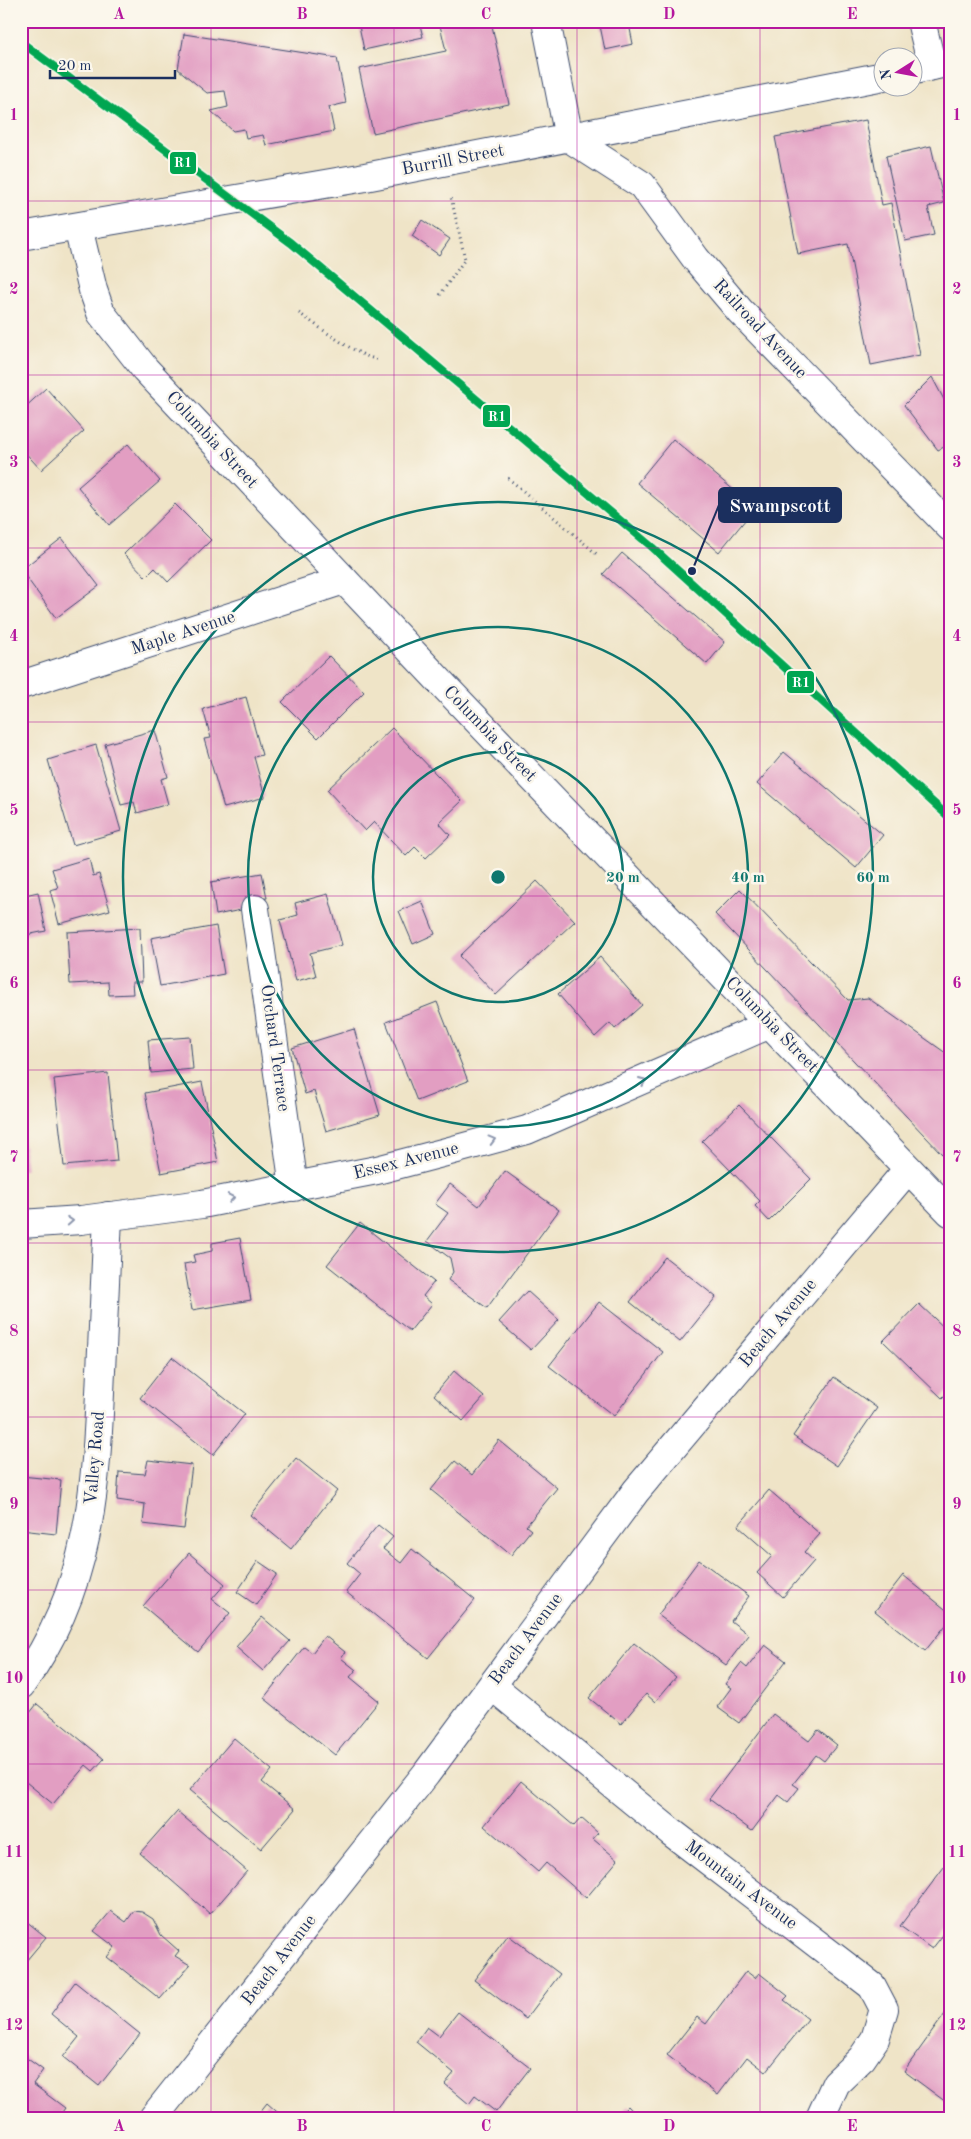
<svg xmlns="http://www.w3.org/2000/svg" width="971" height="2139" font-family="'Old Standard TT',serif">
	<style>
		.building { fill: #e29ec2 }
		.lines { fill: none; stroke-linecap: round; stroke-linejoin: round }
		.minor-casing { stroke: #3b4a6e; stroke-width: 30 }
		.tertiary-casing { stroke: #3b4a6e; stroke-width: 30 }
		.path { stroke: #3b4a6e; stroke-width: 3; stroke-dasharray: 1 4; stroke-linecap: butt }
		.minor { stroke: #fff; stroke-width: 28 }
		.tertiary { stroke: #fff; stroke-width: 28 }
		.rail { stroke: #1b2f5e; stroke-width: 4; stroke-dasharray: 8 4; stroke-linecap: butt }
		.rail-1-casing { stroke: #fbf7ec; stroke-width: 11 }
		.rail-1 { stroke: #00a651; stroke-width: 8 }
		.oneway { stroke: #8d97ae }
		.grid { fill: none; stroke: #b5179e; stroke-width: 1; stroke-opacity: 0.55 }
		.ring { fill: none; stroke: #0f766e; stroke-width: 2.5 }
		.labels { text-anchor: middle; dominant-baseline: central; stroke-width: 5; stroke-linejoin: round; paint-order: stroke }
		.street-label { font-size: 18px; fill: #1b2f5e; stroke: #fbf7ec }
		.centre { fill: #0f766e; stroke: #fbf7ec; stroke-width: 2.5 }
		.ring-label { font-size: 15px; text-anchor: middle; font-weight: bold; fill: #0f766e; stroke: #fbf7ec; stroke-width: 5; stroke-linejoin: round; paint-order: stroke }
		.leader { fill: none; stroke: #1b2f5e; stroke-width: 2 }
		.callout-dot { fill: #1b2f5e; stroke: #fbf7ec; stroke-width: 2 }
		.callout { fill: #1b2f5e; stroke: #1b2f5e; stroke-width: 2 }
		.callout-label { font-size: 19px; text-anchor: middle; font-weight: bold; fill: #fff }
		.line-badge { stroke: #fbf7ec; stroke-width: 2 }
		.badge-label { font-size: 14px; text-anchor: middle; font-weight: bold; fill: #fff }
		.neatline { fill: none; stroke: #b5179e; stroke-width: 2 }
		.grid-label { font-size: 16px; text-anchor: middle; font-weight: bold; fill: #b5179e }
	</style>
	<rect width="100%" height="100%" fill="#fbf7ec"/>
	<filter id="ink" filterUnits="userSpaceOnUse"><feTurbulence type="fractalNoise" baseFrequency=".02" numOctaves="2"/><feDisplacementMap in="SourceGraphic" scale="10" xChannelSelector="R" yChannelSelector="G"/><feConvolveMatrix kernelMatrix="1 2 1 2 8 2 1 2 1" color-interpolation-filters="sRGB"/></filter>
	<filter id="wash" filterUnits="userSpaceOnUse"><feTurbulence type="fractalNoise" baseFrequency=".0096" numOctaves="4" result="noise"/><feDisplacementMap in="SourceGraphic" scale="20" xChannelSelector="R" yChannelSelector="G"/><feGaussianBlur stdDeviation="1.12" result="paint"/><feColorMatrix in="noise" values="0 0 0 0 0 0 0 0 0 0 0 0 0 0 0 0 0 1.4 0 .05"/><feComposite in="paint" operator="in"/></filter>
	<g filter="url(#wash)">
		<rect width="100%" height="100%" fill="#efe4c7"/>
		<g id="blocks">
			<g class="building">
				<path d="M358 21H419L423 37 364 50Z"/>
				<path d="M439 21H491L509 104 373 133 359 69 446 51Z"/>
				<path d="M599 21H640V22L629 24 633 44 605 50Z"/>
				<path d="M184 34 337 58 346 103 329 107 334 131 266 145 263 135 246 138 244 129 233 131 211 111 228 107 225 91 207 93 178 69Z"/>
				<path d="M866 120 882 205 891 203 920 355 871 365 848 244 798 254 775 137Z"/>
				<path d="M931 146 944 203 928 207 934 235 905 241 886 156Z"/>
				<path d="M422 220 450 239 439 255 412 236Z"/>
				<path d="M932 377 950 411V444L938 450 904 405Z"/>
				<path d="M46 388 84 431 41 470 21 448V411Z"/>
				<path d="M673 439 755 508 719 552 637 483Z"/>
				<path d="M128 444 160 481 109 525 78 487Z"/>
				<path d="M175 504 211 540 168 582 155 568 146 577 124 554Z"/>
				<path d="M62 538 99 586 56 618 21 570Z"/>
				<path d="M622 553 725 642 707 664 603 574Z"/>
				<path d="M329 656 364 692 318 738 282 702Z"/>
				<path d="M246 697 262 755 254 757 265 797 224 808 204 739 211 738 203 709Z"/>
				<path d="M392 728 462 801 439 823 450 835 426 858 415 847 406 856 374 822 365 831 327 790Z"/>
				<path d="M155 730 168 777 161 779 168 804 137 813 134 802 121 805 105 744Z"/>
				<path d="M96 745 121 831 73 845 48 760Z"/>
				<path d="M784 752 883 835 856 868 757 784Z"/>
				<path d="M89 858 93 876 99 874 110 910 59 924 50 890 58 888 52 869Z"/>
				<path d="M262 873 267 898 245 902 246 909 216 915 211 882Z"/>
				<path d="M537 881 575 921 496 995 459 956Z"/>
				<path d="M740 889 848 1000 868 998 950 1056V1147L942 1154 715 914Z"/>
				<path d="M38 892 46 931 21 936V896Z"/>
				<path d="M328 894 342 945 310 953 316 976 296 981 280 920 298 915 295 903Z"/>
				<path d="M422 901 435 934 413 944 399 911Z"/>
				<path d="M216 926 224 974 160 986 151 938Z"/>
				<path d="M140 928 142 982H132L133 994 109 995 108 982 70 984 67 932Z"/>
				<path d="M600 957 642 1005 615 1029 610 1023 595 1037 558 994Z"/>
				<path d="M437 1002 468 1081 417 1101 386 1022Z"/>
				<path d="M354 1029 380 1115 326 1131 314 1091 305 1094 292 1048Z"/>
				<path d="M190 1037 193 1069 151 1073 148 1040Z"/>
				<path d="M108 1073 117 1161 64 1166 54 1079Z"/>
				<path d="M202 1082 218 1162 161 1173 145 1093Z"/>
				<path d="M739 1105 811 1179 769 1221 755 1206 760 1201 702 1141Z"/>
				<path d="M21 1117 27 1170H21Z"/>
				<path d="M505 1171 559 1210 487 1308 448 1280 453 1272 450 1258 427 1241 448 1213 435 1204 450 1184 479 1206Z"/>
				<path d="M360 1223 434 1282 423 1296 432 1304 410 1331 327 1265Z"/>
				<path d="M240 1238 251 1300 192 1310 184 1264 195 1262 193 1255 212 1251V1243Z"/>
				<path d="M665 1257 716 1297 680 1342 630 1302Z"/>
				<path d="M527 1291 559 1320 531 1350 499 1322Z"/>
				<path d="M599 1302 663 1352 614 1416 549 1366Z"/>
				<path d="M919 1304 950 1333V1390L942 1398 883 1341Z"/>
				<path d="M21 1340H27L25 1384H21Z"/>
				<path d="M172 1357 245 1414 213 1455 140 1398Z"/>
				<path d="M454 1371 484 1397 463 1421 434 1395Z"/>
				<path d="M834 1377 877 1408 837 1466 793 1436Z"/>
				<path d="M499 1440 557 1488 526 1526 531 1530 511 1555 431 1490 455 1461 472 1475Z"/>
				<path d="M296 1458 337 1491 291 1549 250 1515Z"/>
				<path d="M148 1460 192 1465 184 1529 143 1524 145 1504 117 1500 119 1472 145 1474Z"/>
				<path d="M21 1476 61 1480 56 1534 21 1530Z"/>
				<path d="M769 1490 820 1534 804 1552 814 1561 783 1597 757 1573 772 1556 738 1526Z"/>
				<path d="M378 1525 393 1537 383 1549 401 1563 412 1549 475 1600 428 1658 346 1592 360 1574 347 1563Z"/>
				<path d="M189 1553 225 1584 212 1599 230 1613 198 1652 143 1606Z"/>
				<path d="M699 1560 749 1596 731 1621 749 1635 726 1665 658 1615Z"/>
				<path d="M258 1561 277 1574 256 1605 237 1592Z"/>
				<path d="M903 1575 950 1613V1620L925 1651 875 1611Z"/>
				<path d="M262 1617 290 1641 263 1671 236 1647Z"/>
				<path d="M325 1636 345 1652 341 1658 356 1670 350 1677 379 1701 335 1755 264 1698 304 1647 312 1653Z"/>
				<path d="M634 1643 676 1677 655 1702 646 1694 621 1724 589 1698Z"/>
				<path d="M765 1645 786 1661 739 1723 717 1707 731 1688 725 1684 741 1663 747 1668Z"/>
				<path d="M37 1704 104 1759 93 1771 86 1765 53 1804 21 1778V1724Z"/>
				<path d="M773 1714 809 1741 818 1730 837 1745 824 1761 816 1755 793 1784 799 1788 788 1802 779 1795 752 1831 709 1799Z"/>
				<path d="M234 1738 272 1770 262 1782 295 1809 261 1849 190 1790Z"/>
				<path d="M521 1781 574 1826 581 1818 598 1833 593 1839 618 1860 586 1898 546 1863 538 1872 484 1826Z"/>
				<path d="M177 1811 247 1871 210 1914 140 1853Z"/>
				<path d="M950 1859V1926L932 1949 900 1926Z"/>
				<path d="M111 1911 126 1922 134 1911 142 1912 153 1919 161 1935 179 1951 175 1956 190 1965 160 1999 107 1957 115 1947 94 1931Z"/>
				<path d="M21 1917 46 1937 21 1967Z"/>
				<path d="M508 1935 560 1974 526 2019 474 1980Z"/>
				<path d="M746 1971 755 1978 759 1973 788 1996 784 2000 808 2019 766 2072 747 2057 718 2095 667 2055 697 2017 706 2024Z"/>
				<path d="M75 1982 140 2034 99 2086 63 2057 79 2037 51 2014Z"/>
				<path d="M950 2007V2105L904 2071Z"/>
				<path d="M458 2012 530 2068 496 2112 475 2096 469 2104 445 2084 454 2073 416 2042 427 2027 439 2036Z"/>
				<path d="M21 2054 43 2070 33 2084 65 2108 58 2118H21Z"/>
				<path d="M267 2103 284 2118H255Z"/>
				<path d="M628 2106 639 2118H616Z"/>
			</g>
		</g>
	</g>
	<g filter="url(#ink)">
		<use href="#blocks" fill-opacity="0" stroke="#3b4a6e" stroke-width="1"/>
		<g class="lines">
			<defs>
				<g id="minor">
					<path d="M546 21 569 138 642 185 696 259 740 311 950 527"/>
					<path d="M921 21 932 66"/>
					<path d="M78 227 93 290 101 313 145 369 448 690 950 1212"/>
					<path d="M21 685 344 580"/>
					<path d="M255 909 294 1187"/>
					<path d="M21 1224 81 1220 202 1204 377 1170 446 1152 527 1130 770 1024"/>
					<path d="M21 1685C92 1587 96 1487 101 1371 103 1320 106 1268 108 1216"/>
					<path d="M492 1686 671 1832 872 1986 884 2009 875 2039 862 2058 836 2083 820 2118"/>
					<path d="M153 2118 426 1774 636 1491 908 1169"/>
				</g>
				<g id="tertiary">
					<path d="M914 70 950 62"/>
					<path d="M21 236 360 178 884 76"/>
				</g>
			</defs>
			<use href="#minor" class="minor-casing"/>
			<use href="#tertiary" class="tertiary-casing"/>
			<g class="path">
				<path d="M440 295 465 259 451 197"/>
				<path d="M299 313C315 324 362 360 379 359"/>
				<path d="M508 478 599 556"/>
			</g>
			<use href="#minor" class="minor"/>
			<use href="#tertiary" class="tertiary"/>
			<path class="rail" d="M21 42 291 243 652 547 950 818"/>
			<defs>
				<path id="rail-1" d="M21 42 291 243 652 547 950 818"/>
			</defs>
			<use href="#rail-1" class="rail-1-casing"/>
			<use href="#rail-1" class="rail-1"/>
		</g>
		<defs><path id="oneway-chevron" d="M-2-3.5L2.5 0L-2 3.5" fill="none" stroke-width="1.6" stroke-linecap="round" stroke-linejoin="round" transform="scale(1.25)"/></defs>
		<g class="oneway">
			<use href="#oneway-chevron" transform="translate(643 1081) rotate(-24)"/>
			<use href="#oneway-chevron" transform="translate(492 1140) rotate(-15)"/>
			<use href="#oneway-chevron" transform="translate(231 1198) rotate(-10)"/>
			<use href="#oneway-chevron" transform="translate(70 1221) rotate(-4)"/>
		</g>
	</g>
	<path class="grid" d="M211 21V2118M394 21V2118M577 21V2118M760 21V2118M21 201H950M21 375H950M21 548H950M21 722H950M21 896H950M21 1070H950M21 1243H950M21 1417H950M21 1590H950M21 1764H950M21 1938H950"/>
	<g class="ring">
		<circle cx="498" cy="877" r="125"/>
		<circle cx="498" cy="877" r="250"/>
		<circle cx="498" cy="877" r="375"/>
	</g>
	<g class="labels">
		<g class="street-label">
			<text transform="translate(453 160) rotate(-11)">Burrill Street</text>
			<text transform="translate(760 329) rotate(47)">Railroad Avenue</text>
			<text transform="translate(212 440) rotate(47)">Columbia Street</text>
			<text transform="translate(183 633) rotate(-18)">Maple Avenue</text>
			<text transform="translate(490 734) rotate(46)">Columbia Street</text>
			<text transform="translate(772 1025) rotate(46)">Columbia Street</text>
			<text transform="translate(275 1048) rotate(82)">Orchard Terrace</text>
			<text transform="translate(406 1161) rotate(-14)">Essex Avenue</text>
			<text transform="translate(778 1323) rotate(-50)">Beach Avenue</text>
			<text transform="translate(95 1458) rotate(-85)">Valley Road</text>
			<text transform="translate(526 1639) rotate(-53)">Beach Avenue</text>
			<text transform="translate(741 1885) rotate(37)">Mountain Avenue</text>
			<text transform="translate(279 1960) rotate(-52)">Beach Avenue</text>
		</g>
	</g>
	<circle cx="498" cy="877" r="8" class="centre"/>
	<g class="ring-label">
		<text x="623" y="882">20 m</text>
		<text x="748" y="882">40 m</text>
		<text x="873" y="882">60 m</text>
	</g>
	<path class="leader" d="M692 571L719 505"/>
	<circle class="callout-dot" cx="692" cy="571" r="5"/>
	<rect class="callout" x="719" y="488" width="122" height="34" rx="5"/>
	<g class="callout-label">
		<text x="780" y="512">Swampscott</text>
	</g>
	<g class="line-badge">
		<rect x="169" y="151" width="28" height="24" rx="5" fill="#00a651"/>
		<rect x="482" y="404" width="29" height="24" rx="5" fill="#00a651"/>
		<rect x="786" y="670" width="29" height="24" rx="5" fill="#00a651"/>
	</g>
	<g class="badge-label">
		<text x="183" y="167">R1</text>
		<text x="497" y="421">R1</text>
		<text x="801" y="687">R1</text>
	</g>
	<rect width="971" height="2139" fill="none" stroke="#fbf7ec" stroke-width="55"/>
	<g transform="translate(898 72) rotate(259)"><circle r="24" fill="#fbf7ec" stroke="#a1a7b3"/>
	<path d="M0-4L9 19L0 12L-9 19Z" fill="#b5179e"/>
	<text y="-8" font-size="14" font-weight="bold" text-anchor="middle" fill="#1b2f5e">N</text>
	</g>
	<path d="M50 70v8h125v-8" fill="none" stroke="#1b2f5e" stroke-width="2.5"/>
	<text x="58" y="70" font-size="15" fill="#1b2f5e" stroke="#fbf7ec" stroke-width="4" paint-order="stroke">20 m</text>
	<rect x="28" y="28" width="916" height="2084" class="neatline"/>
	<g class="grid-label">
		<text x="119" y="19">A</text>
		<text x="302" y="19">B</text>
		<text x="486" y="19">C</text>
		<text x="669" y="19">D</text>
		<text x="852" y="19">E</text>
		<text x="14" y="120">1</text>
		<text x="957" y="120">1</text>
		<text x="14" y="294">2</text>
		<text x="957" y="294">2</text>
		<text x="14" y="467">3</text>
		<text x="957" y="467">3</text>
		<text x="14" y="641">4</text>
		<text x="957" y="641">4</text>
		<text x="14" y="815">5</text>
		<text x="957" y="815">5</text>
		<text x="14" y="988">6</text>
		<text x="957" y="988">6</text>
		<text x="14" y="1162">7</text>
		<text x="957" y="1162">7</text>
		<text x="14" y="1336">8</text>
		<text x="957" y="1336">8</text>
		<text x="14" y="1509">9</text>
		<text x="957" y="1509">9</text>
		<text x="14" y="1683">10</text>
		<text x="957" y="1683">10</text>
		<text x="14" y="1857">11</text>
		<text x="957" y="1857">11</text>
		<text x="14" y="2030">12</text>
		<text x="957" y="2030">12</text>
		<text x="119" y="2131">A</text>
		<text x="302" y="2131">B</text>
		<text x="486" y="2131">C</text>
		<text x="669" y="2131">D</text>
		<text x="852" y="2131">E</text>
	</g>
</svg>
